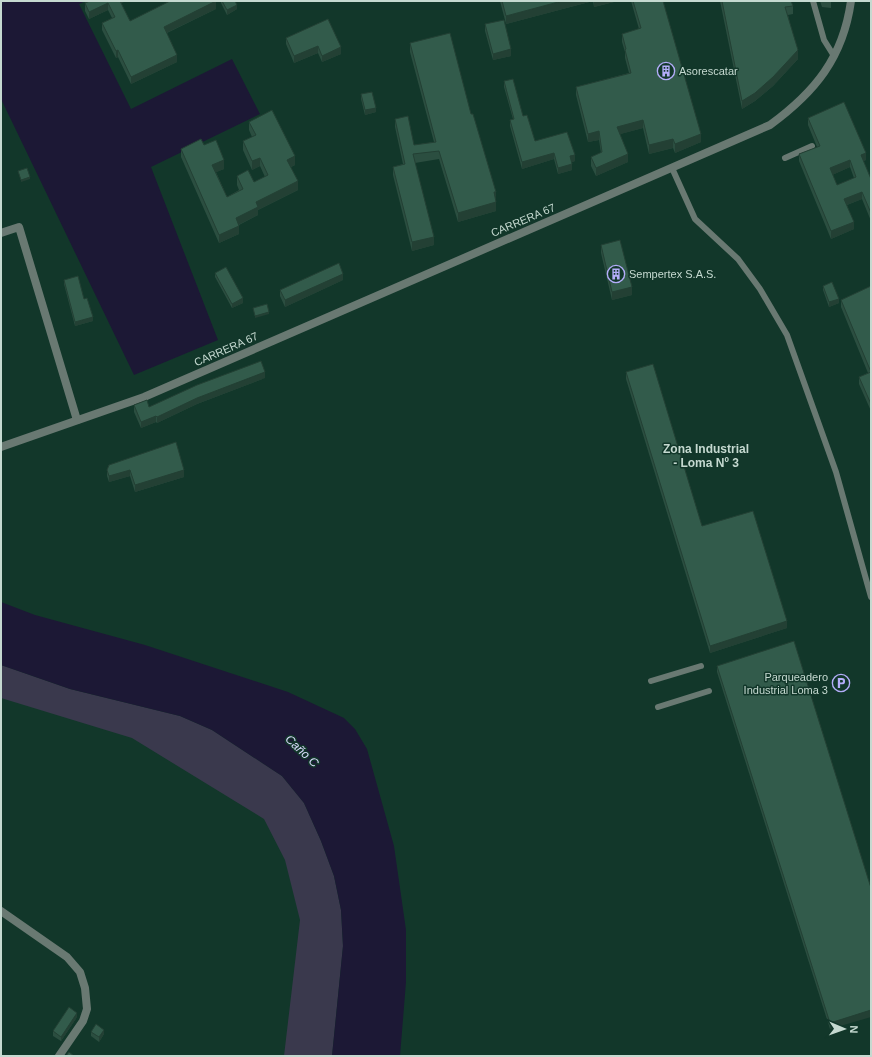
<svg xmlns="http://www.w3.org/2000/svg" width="872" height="1057" font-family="Helvetica,sans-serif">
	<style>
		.green { fill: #3a394d }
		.water { fill: #1c1835 }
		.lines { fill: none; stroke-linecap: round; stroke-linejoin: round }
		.lane { stroke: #697972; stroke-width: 6 }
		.street { stroke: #697972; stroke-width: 8 }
		.wall { fill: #2b4e40; fill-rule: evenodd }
		.shaded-wall { fill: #234034 }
		.building { fill: #325b4b; stroke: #234034; fill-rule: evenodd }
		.labels { text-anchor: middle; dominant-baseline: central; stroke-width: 3; stroke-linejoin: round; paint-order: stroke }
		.poi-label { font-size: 11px; fill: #c5d9d0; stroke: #12372a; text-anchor: start }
		.street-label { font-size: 11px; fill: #c5d9d0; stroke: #12372a }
		.neighbourhood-label { font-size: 12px; font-weight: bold; fill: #c5d9d0; stroke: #12372a }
		.water-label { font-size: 12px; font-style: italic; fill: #dbdafe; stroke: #12372a }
	</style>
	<rect width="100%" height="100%" fill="#12372a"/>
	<path class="green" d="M1 665 70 689 180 716 212 730 282 776 304 803 321 841 334 876 341 910 343 946 332 1056H284L300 920 285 860 264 819 132 738 1 698Z"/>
	<g class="water">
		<path d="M1 1H86L79 4 131 109 232 59 260 114 151 167 218 340 134 375 1 99Z"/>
		<path d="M1 602 35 615 145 645 288 692 344 718 355 729 367 749 394 846 406 930V982L400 1056H332L343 946 341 910 334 876 321 841 304 803 282 776 212 730 180 716 70 689 1 665Z"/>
	</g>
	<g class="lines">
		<g class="lane">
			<path d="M813 1 824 40 834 56"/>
			<path d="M785 158 812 146"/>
			<path d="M672 168 695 219 738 259 760 289 787 335 836 472 871 597"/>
			<path d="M651 681 701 666"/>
			<path d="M658 707 709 691"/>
		</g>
		<g class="street">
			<path d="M1 233 19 227 77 420"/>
			<path d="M1 447 144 397 770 125C815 92 843 58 851 1"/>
			<path d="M1 911 67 957 80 972 85 988 87 1009 83 1021 59 1056"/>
		</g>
	</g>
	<g class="wall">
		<path d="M221 1H235L237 9 227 15 221 3Z"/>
		<path d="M500 1H618L594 7 593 1 506 24Z"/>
		<path d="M631 1H663L701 142 675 153 673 148 649 154 643 128 620 134 628 162 596 176 591 166V157L601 153 599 140 588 142 576 95V87L629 73 625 58V52L622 42V34L639 29Z"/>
		<path d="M720 1H791L793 6V14L788 15 798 59 773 86 755 101 742 109Z"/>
		<path d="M820 1H831V8L822 7Z"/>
		<path d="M85 3H121L130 21 216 9 167 33 177 62 131 84 118 57 116 58 102 30V23L112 18 108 10 89 19 85 11Z"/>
		<path d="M328 19 341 54 322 62 318 53 294 63 286 44V38Z"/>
		<path d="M485 24 511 56 493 60 485 31Z"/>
		<path d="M410 43 471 114 496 200V211L458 222 439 159 415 163 434 245 412 251 393 175V167L403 164 395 127V119L414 145 434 142 410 52Z"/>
		<path d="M504 81 523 116 535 141 575 161 572 162V170L558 174 554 159 522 169 510 126V120L513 119 504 87Z"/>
		<path d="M361 94 376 112 365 115 361 99Z"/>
		<path d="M808 118 866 160 863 161 871 179V221L862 199 847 205 854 229 831 239 799 161V154L817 147 808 125ZM850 167 854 178 837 185 832 175Z"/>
		<path d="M249 122 295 165 291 167 298 190 258 210V215L239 225V234L219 243 181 157V149L204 145 224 169 216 172 227 197 239 190 237 185V176L254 182 265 177 260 166 252 170 243 150V141L252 137 249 130Z"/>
		<path d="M601 245 632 295 612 300 601 253Z"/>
		<path d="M215 273 243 303 232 308 215 277Z"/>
		<path d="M64 280 84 299 93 321 75 326 64 284Z"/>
		<path d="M343 280 285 307 280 296V290Z"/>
		<path d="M823 286 839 303 829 307 823 290Z"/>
		<path d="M871 286V411L859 384V377L868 373 841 307V300Z"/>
		<path d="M626 372 702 526 787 628 710 653 626 379Z"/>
		<path d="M265 378 197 404 157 423 156 422 141 428 134 412V405L149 407Z"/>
		<path d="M109 465 184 477 135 492 130 476 109 482 107 476V470Z"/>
		<path d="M717 666 871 888 830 1029 717 672Z"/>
		<path d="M77 1017 61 1041 53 1036V1031Z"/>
		<path d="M91 1032 104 1034 99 1042 91 1036Z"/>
	</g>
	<g class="shaded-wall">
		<path d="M118 1H126L118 5Z"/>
		<path d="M216 1V9L164 34V27Z"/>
		<path d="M562 1H593L506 24V16Z"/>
		<path d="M594 1H618L594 7Z"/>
		<path d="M108 3V10L89 19V12Z"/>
		<path d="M237 5V9L227 15V10Z"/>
		<path d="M318 46V53L294 63V56Z"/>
		<path d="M341 47V54L322 62V56Z"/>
		<path d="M511 49V56L493 60V54Z"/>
		<path d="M118 50V57L116 58V51Z"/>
		<path d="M798 50V59L773 86 755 101 742 109V101Z"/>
		<path d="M177 55V62L131 84V77Z"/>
		<path d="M376 108V112L365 115V110Z"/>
		<path d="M643 120V128L617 135V127Z"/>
		<path d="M599 131V140L588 142V134Z"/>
		<path d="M701 134V142L675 153V144Z"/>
		<path d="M673 139V148L649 154V145Z"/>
		<path d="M554 153V159L522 169V162Z"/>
		<path d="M866 153V160L861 162V155Z"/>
		<path d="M628 154V162L596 176V168Z"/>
		<path d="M575 155V161L570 163V156Z"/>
		<path d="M295 156V165L287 169V160Z"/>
		<path d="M260 158V166L252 170V161Z"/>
		<path d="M224 160V169L212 174V165Z"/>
		<path d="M850 160V167L830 176V168Z"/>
		<path d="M572 164V170L558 174V168Z"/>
		<path d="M30 177V179L21 182V180Z"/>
		<path d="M298 181V190L258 210V215L236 226V218L256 202Z"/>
		<path d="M494 192H496V200Z"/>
		<path d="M862 192V199L844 206V199Z"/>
		<path d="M496 202V211L458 222V213Z"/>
		<path d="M854 222V229L831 239V231Z"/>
		<path d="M239 226V234L219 243V235Z"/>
		<path d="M434 237V245L412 251V242Z"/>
		<path d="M343 274V280L285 307V300Z"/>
		<path d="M632 287V295L612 300V292Z"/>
		<path d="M243 298V303L232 308V304Z"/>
		<path d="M839 299V303L829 307V302Z"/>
		<path d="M269 312V314L255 318V316Z"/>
		<path d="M93 317V321L75 326V322Z"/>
		<path d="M265 372V378L197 404 157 423V417L197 398Z"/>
		<path d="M156 416V422L141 428V422Z"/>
		<path d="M130 470V476L109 482V476Z"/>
		<path d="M184 470V477L135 492V485Z"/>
		<path d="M787 621V628L710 653V646Z"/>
		<path d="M871 1010V1017L830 1029V1023Z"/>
		<path d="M77 1013V1017L61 1041V1037Z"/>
		<path d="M104 1030V1034L99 1042V1037Z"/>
	</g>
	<g class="building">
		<path d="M90 1H120L130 21 170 1H216L164 27 177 55 131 77 118 50 116 51 102 23 115 17 108 3 89 12 85 3Z"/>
		<path d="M222 1H235L237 5 227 10Z"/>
		<path d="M502 1H562L506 16Z"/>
		<path d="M633 1H663L701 134 675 144 673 139 649 145 643 120 617 127 628 154 596 168 591 157 602 152 599 131 588 134 576 87 631 73 625 50 626 49 622 34 641 28Z"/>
		<path d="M722 1H791L793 6 785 7 798 50 773 77 755 93 742 101Z"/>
		<path d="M328 19 341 47 322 56 318 46 294 56 286 38Z"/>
		<path d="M504 20 511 49 493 54 485 24Z"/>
		<path d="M450 33 471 114H473L496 192H494L496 202 458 213 439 151 413 154 434 237 412 242 393 167 405 164 395 119 408 116 414 145 436 142 410 43Z"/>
		<path d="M513 79 523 116 527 115 535 141 567 132 575 155 570 156 572 164 558 168 554 153 522 162 510 120 514 119 504 81Z"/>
		<path d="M372 92 376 108 365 110 361 94Z"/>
		<path d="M844 102 866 153 861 155 871 179V213L862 192 844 199 854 222 831 231 799 154 820 146 808 118ZM850 160 856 177 837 185 830 168Z"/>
		<path d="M272 110 295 156 287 160 298 181 256 202 258 207 236 218 239 226 219 235 181 149 201 139 204 145 216 140 224 160 212 165 227 197 243 189 237 176 248 170 254 182 268 175 260 158 252 161 243 141 256 135 249 122Z"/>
		<path d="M27 168 30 177 21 180 18 171Z"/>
		<path d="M620 240 632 287 612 292 601 245Z"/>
		<path d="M339 263 343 274 285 300 280 290Z"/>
		<path d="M226 267 243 298 232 304 215 273Z"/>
		<path d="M78 276 84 299 87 298 93 317 75 322 64 280Z"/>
		<path d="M832 282 839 299 829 302 823 286Z"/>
		<path d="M871 286V404L859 377 871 372 841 300Z"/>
		<path d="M267 304 269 312 255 316 253 308Z"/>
		<path d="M261 361 265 372 197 398 157 417 156 416 141 422 134 405 147 400 149 407 197 385Z"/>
		<path d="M653 364 702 526 753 511 787 621 710 646 626 372Z"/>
		<path d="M176 442 184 470 135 485 130 470 109 476 107 470 109 465Z"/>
		<path d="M794 641 871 888V1010L830 1023 717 666Z"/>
		<path d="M69 1007 77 1013 61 1037 53 1031Z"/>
		<path d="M96 1024 104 1030 99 1037 91 1032Z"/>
		<path d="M69 1052 74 1056H66Z"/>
	</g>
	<defs>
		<symbol id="building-ring" viewBox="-11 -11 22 22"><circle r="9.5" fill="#12372a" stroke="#b3adf9" stroke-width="1.5"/><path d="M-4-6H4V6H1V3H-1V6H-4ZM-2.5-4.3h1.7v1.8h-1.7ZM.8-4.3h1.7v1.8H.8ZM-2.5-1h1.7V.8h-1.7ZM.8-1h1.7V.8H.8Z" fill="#b3adf9"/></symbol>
		<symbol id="parking-ring" viewBox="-11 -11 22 22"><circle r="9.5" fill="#12372a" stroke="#b3adf9" stroke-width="1.5"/><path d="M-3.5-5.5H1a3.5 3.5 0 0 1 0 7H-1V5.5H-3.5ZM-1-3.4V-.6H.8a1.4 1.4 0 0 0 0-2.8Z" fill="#b3adf9"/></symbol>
	</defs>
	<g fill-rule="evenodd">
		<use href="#building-ring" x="656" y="61" width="20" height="20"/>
		<use href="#building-ring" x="606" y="264" width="20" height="20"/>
		<use href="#parking-ring" x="831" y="673" width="20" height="20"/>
	</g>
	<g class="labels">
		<g class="poi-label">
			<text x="679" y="71">Asorescatar</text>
			<text x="629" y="274">Sempertex S.A.S.</text>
			<text x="828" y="677" text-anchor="end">Parqueadero<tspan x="828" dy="13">Industrial Loma 3</tspan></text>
		</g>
		<g class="street-label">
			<text transform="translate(523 220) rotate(-23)">CARRERA 67</text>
			<text transform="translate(226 349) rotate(-24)">CARRERA 67</text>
		</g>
		<g class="neighbourhood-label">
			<text x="706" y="449">Zona Industrial<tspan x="706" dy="14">- Loma Nº 3</tspan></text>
		</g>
		<g class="water-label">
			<text transform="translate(302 751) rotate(43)">Caño C</text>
		</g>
	</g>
	<rect width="872" height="1057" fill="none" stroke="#c5d9d0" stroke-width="4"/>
	<g transform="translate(844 1029) rotate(92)" stroke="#12372a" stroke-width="3" paint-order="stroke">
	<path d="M0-3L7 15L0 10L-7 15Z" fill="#c5d9d0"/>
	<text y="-6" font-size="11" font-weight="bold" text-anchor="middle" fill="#c5d9d0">N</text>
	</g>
</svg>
